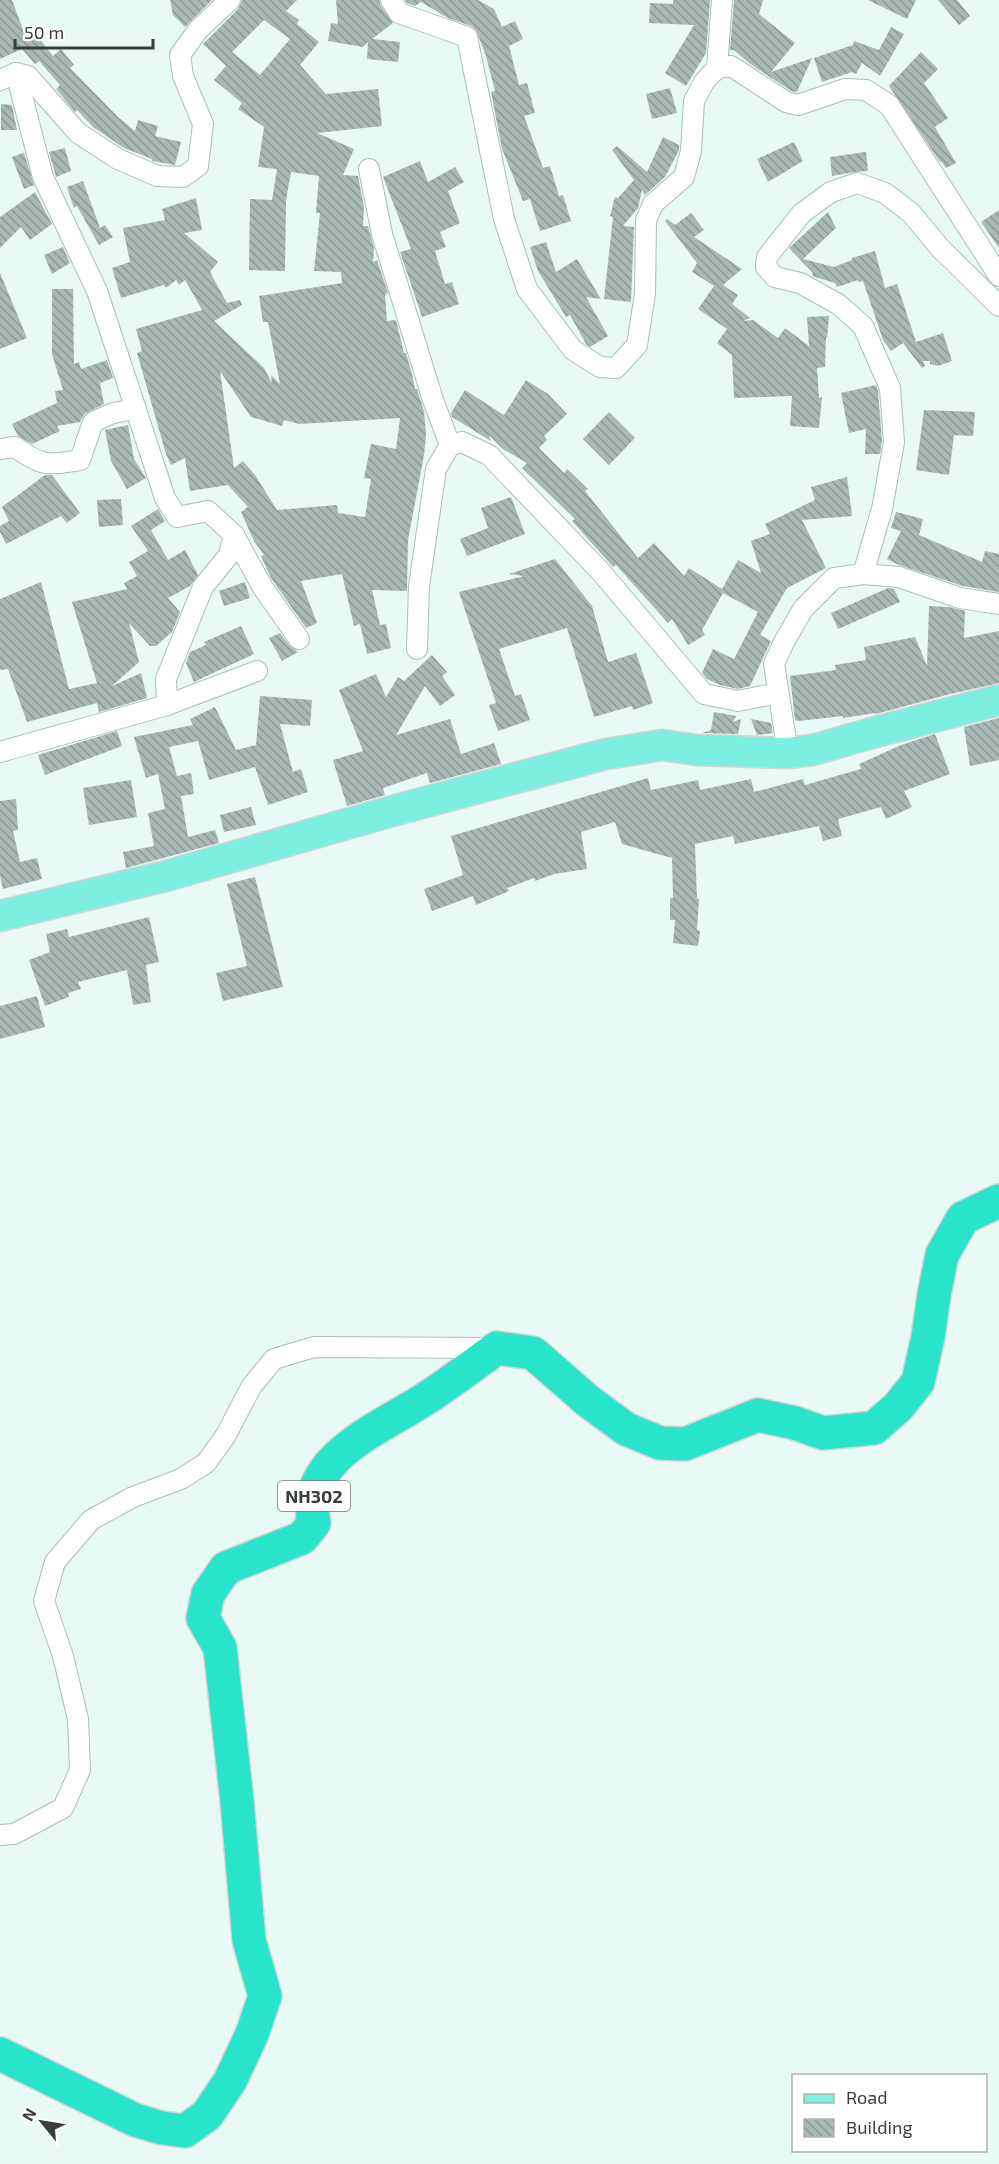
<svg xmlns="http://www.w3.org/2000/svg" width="999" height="2164" font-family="'Exo 2',sans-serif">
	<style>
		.building { fill: url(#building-back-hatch); fill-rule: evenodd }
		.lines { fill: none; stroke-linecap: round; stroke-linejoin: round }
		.street-casing { stroke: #adbdb9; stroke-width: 22 }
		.primary-casing { stroke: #d3d5d4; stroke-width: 33 }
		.highway-casing { stroke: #d3d5d4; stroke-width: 36 }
		.street { stroke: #fff; stroke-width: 20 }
		.primary { stroke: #7defe0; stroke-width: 30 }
		.highway { stroke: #27e4cb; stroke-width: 33 }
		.labels { text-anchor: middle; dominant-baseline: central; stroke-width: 4.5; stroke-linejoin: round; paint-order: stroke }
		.shield { fill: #fff; stroke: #737876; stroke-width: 1.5 }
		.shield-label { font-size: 18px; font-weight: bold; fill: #373e3c }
	</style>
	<defs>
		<pattern id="building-back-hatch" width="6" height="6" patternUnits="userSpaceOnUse" patternTransform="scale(1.5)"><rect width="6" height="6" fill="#aab9b6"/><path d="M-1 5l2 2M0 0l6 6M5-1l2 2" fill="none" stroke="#8b9895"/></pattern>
	</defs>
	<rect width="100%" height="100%" fill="#e9f9f6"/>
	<g class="building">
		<path d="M0 0H12L24 32 30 27 53 56 61 49 74 65 70 68 118 117 135 131 138 120 158 126 155 136 181 142 175 165 152 161V159L124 148 93 127 77 110 75 112 56 89 60 85 39 61 35 64 22 49 0 59Z"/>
		<path d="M170 0H212L185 27 173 15Z"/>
		<path d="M242 0H297L286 11 299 20 297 24 319 42 300 65 326 94 378 89 382 126 317 133 354 149 343 175 358 176 364 207 363 226H368L374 248 373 262 377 260 388 293 385 294 387 321 396 320 404 353H406L412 374 415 389H417L424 411 426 435 424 455 408 540 407 591 372 590 380 625 386 624 391 648 367 654 360 624 354 626 342 574 301 581 317 623 306 628 271 578 261 556 264 555 254 541 241 512 248 507 228 485 190 491 185 458 171 465 166 454 137 353 142 351 136 329 202 310 185 280 179 285 176 280 166 288 164 285 121 298 112 268 130 262 123 228 165 220 162 209 196 198 202 230 184 233 218 262 210 272 227 303 240 300 242 305 214 321 264 368 272 383 271 375 280 384 268 322H263L259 296 342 283 341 272 314 271 320 213H316L319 176 291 172 286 200 285 271 249 270 250 199 272 200 277 169 258 167 264 127 238 109 242 103 214 80 226 66 203 44 238 9ZM264 20 290 39 260 75 232 52ZM220 371 251 417 282 426 284 420 299 424 400 418 396 449 371 444 364 478 371 479 365 517 338 513 337 505 277 510 255 475 243 461 234 468Z"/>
		<path d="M336 0H379L381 6 393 23 372 39 400 42 398 62 367 59 368 42 363 47 328 41 331 23 338 24Z"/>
		<path d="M405 0H478L494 9 502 27 515 21 523 39 509 46 519 85 527 83 535 113 524 116 543 168 550 166 559 196 563 195 571 221 540 231 530 199 523 201 502 149 491 92 495 91 486 56 476 30 471 26 448 18 421 2 415 6 407 3Z"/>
		<path d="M673 0H710L706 53 686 86 665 73 694 25 649 23 650 3 673 4Z"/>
		<path d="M734 0H763L759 14 795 43 771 72 812 58 797 92 791 91 749 63 734 50H730Z"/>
		<path d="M868 0H916L907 19Z"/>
		<path d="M938 0H957L970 16 959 25Z"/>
		<path d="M891 27 904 34 880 76 862 63 856 74 852 72 822 82 814 58 853 45 854 41 879 50Z"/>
		<path d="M921 52 938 69 924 83 948 118 935 127 956 163 946 168 941 161 940 162 889 86Z"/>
		<path d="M670 88 677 113 652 119 646 94Z"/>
		<path d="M1 104 12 105 17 130H1Z"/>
		<path d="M663 137 679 145V150L665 177 645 195 642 190 638 208 623 226 634 227 631 302 604 299 613 217 610 216 615 197 618 198 634 180 612 150 617 146 647 172Z"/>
		<path d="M794 142 803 161 768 182 757 159Z"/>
		<path d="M65 148 71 171 56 177 49 152Z"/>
		<path d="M866 152 868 171 854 172 832 176 830 157Z"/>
		<path d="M23 153H24L34 185 24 189 12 157Z"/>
		<path d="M420 161 428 182 455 167 464 182 448 191 460 223 440 232 446 247 435 251 445 284 452 282 459 304 422 317 400 252 411 249 383 177Z"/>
		<path d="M83 181 100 228 105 225 113 237 99 245 77 206 74 208 67 187Z"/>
		<path d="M35 192 52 224 30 240 21 227 0 248V217Z"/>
		<path d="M999 210V248L981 222Z"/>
		<path d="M828 212 836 228 803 259 834 267 852 260V258L875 251 885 288 897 284 916 342 943 333 952 361 938 366 930 364V361H923L925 366 922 368 903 343 891 351 883 340 863 281 858 282V280L837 287 835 283 812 276 813 273 789 248Z"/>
		<path d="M691 213 704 230 694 237 742 269 723 285 738 295 732 304 750 318 743 321 753 320 778 338 785 328 809 346 807 317 829 316 827 338H826L825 367 817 368 819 398 822 397 819 428 790 426 792 396 734 398 732 355 717 343 727 329 698 309 714 286 692 272 697 263 665 221 667 219 675 225Z"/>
		<path d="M546 242 556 272 577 259 601 299 586 297 608 336 590 347 586 344 570 315 566 317 538 271 530 247Z"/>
		<path d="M63 247 70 263 52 274 44 255Z"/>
		<path d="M0 273 27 338 0 349Z"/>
		<path d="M52 289H73L74 364 79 362 81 369 107 360 113 378 100 383 104 404 84 414 80 422 57 426 60 431 32 444 18 436 12 424 57 403 55 391 63 390 52 354Z"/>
		<path d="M526 380 548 394 567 414 544 436 547 440 539 448 564 473 567 469 588 489 585 491 638 558 654 543 684 576 689 568 722 589 738 560 761 573 751 541 770 534 765 524 815 500 811 487 847 477 852 516 802 520 826 568 787 588 760 635 771 641 750 686 738 689 720 685 707 679 702 673 713 649 734 659 758 612 723 593 702 630 705 635 688 645 672 619 668 623 616 565 613 567 572 521 575 519 522 468 527 463 503 449 489 435 491 441 452 417 451 413 465 390 504 415Z"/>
		<path d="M876 385 878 391 882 441 880 454H865L866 429 849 433 841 393Z"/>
		<path d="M924 410 975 412 973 436 954 435 949 475 916 470Z"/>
		<path d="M609 412 635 438 609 465 583 439Z"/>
		<path d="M128 425 134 459 146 478 127 489 111 461 105 430Z"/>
		<path d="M45 475H52L80 513 67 523 61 516 6 544 0 532V526L9 521 2 507Z"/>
		<path d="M511 497 525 534 467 556 460 539 488 528 481 508Z"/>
		<path d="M121 499 123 525 99 527 97 500Z"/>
		<path d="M158 509 165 521 151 530 168 560 185 550 198 575 190 586 168 598 180 612 172 632 156 646H150L129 623 139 662 112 686 141 673 147 698 99 712 97 703 27 722 8 669 0 670V599L41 582 69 689 97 683 72 602 127 589 124 583 137 576 129 562 148 551 131 526Z"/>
		<path d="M896 512 923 519 919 535 982 562 985 551 999 554V592L963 586 899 565 887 559 901 531 891 528Z"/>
		<path d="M555 559 592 606 608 662 636 653 653 703 633 710 632 706 594 717 567 628 499 649 515 696 521 694 530 720 498 731 489 705 496 703 459 592 524 576 509 574Z"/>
		<path d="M245 582 250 598 224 606 219 591Z"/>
		<path d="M888 588 894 589 900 602 838 629 831 613Z"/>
		<path d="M929 606 949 607 965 611 964 638 999 631V683L950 694 876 714V713L843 718V716L798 721 795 720 790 676 836 670 835 665 866 660 864 647 915 637 927 666Z"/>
		<path d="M241 626 254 654 194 682 186 663 190 652 206 645 204 642Z"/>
		<path d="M280 633 290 646 298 652 282 661 269 638Z"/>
		<path d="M432 655 447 672 442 676 455 695 440 706 425 686 396 735 450 719 461 754 494 743 501 764 430 783 427 773 383 788 385 795 347 806 333 760 363 751 339 690 376 674 386 697 398 677 404 681Z"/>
		<path d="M260 696 312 700 310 726 280 724 293 772 301 769 308 792 268 805 255 767 209 780 198 741 169 747 177 776 191 773 194 794 181 796 188 837 215 830 219 843 126 868 123 852 154 846 148 813 165 809 158 774 146 778 134 737 193 725 190 719 215 707 236 750 256 745Z"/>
		<path d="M714 712 736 716 733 722 741 719 738 734 702 733 711 730Z"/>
		<path d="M999 718V760L970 766 964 727Z"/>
		<path d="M751 719 771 723 773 733 757 735Z"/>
		<path d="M117 731 122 746 45 775 38 755Z"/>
		<path d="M935 734 950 774 904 791 912 807 886 819 881 807 838 819 842 836 823 841 819 826 735 844 733 836 695 844 697 899H699L697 930 700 931 698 946 673 943 675 920H670V898H673L672 858 622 844 615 822 581 832 587 869 554 874 535 881 534 878 507 888 509 891 476 905 473 896 432 911 424 889 463 875 451 836 648 778 651 790 698 780 700 790 751 779 754 792 803 779 805 785 861 769 859 764 901 745Z"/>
		<path d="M131 780 137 817 89 825 83 788Z"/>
		<path d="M16 799 18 830 13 831 20 862 37 858 42 879 3 889 0 876V801Z"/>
		<path d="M251 807 256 825 224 832 220 815Z"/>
		<path d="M255 877 283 987 223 1001 216 973 247 966 227 884Z"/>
		<path d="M149 917 159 962 146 965 151 1002 133 1005 127 970 78 982 81 989 68 993 69 997 45 1006 29 960 50 952 46 934 67 929 69 937Z"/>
		<path d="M37 996 45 1027 0 1039V1006Z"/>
	</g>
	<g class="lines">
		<defs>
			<g id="street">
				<path d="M391 0 399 13 467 37 504 219 527 289 573 350 600 367 616 368 637 345 645 294 646 220 653 204 684 177 691 151 694 101 704 82 717 68 731 66 786 102 798 105 845 89 866 90 889 105 999 276"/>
				<path d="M717 68 722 0"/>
				<path d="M16 73 43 177 97 291 165 498 177 517 208 511 234 535 229 555 203 587 166 679 167 705"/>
				<path d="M0 80 16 73 28 76 78 133 118 159 157 176 183 177 198 166 203 124 183 76 180 55 198 30 230 0"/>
				<path d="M369 169 382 234 433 400 450 445"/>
				<path d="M0 449 15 447C43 467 47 465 80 460L93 422 113 413 136 409"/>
				<path d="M234 535 263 588 299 639"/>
				<path d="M863 574 882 509 894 442 890 388 863 326 838 304 800 283 775 277 766 267 767 257 802 213 831 192 857 183 885 193 911 213 940 248 999 306"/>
				<path d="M417 649 419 586 436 469 450 445 462 442 489 455 601 572 704 694 738 701 778 693"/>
				<path d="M0 752 167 705 257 671"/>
				<path d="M788 753 774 664 784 642 803 609 834 578 863 574 899 577 960 598 999 604"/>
				<path d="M0 1835 14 1834 63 1808 80 1770 78 1719 63 1656 44 1601 55 1562 91 1520 133 1497 181 1479 206 1463 226 1435 251 1387 274 1359 314 1347 494 1348"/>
			</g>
			<path id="primary" d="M0 916 166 876 392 811 606 754 662 745 697 750 788 753 813 750 868 734 999 700"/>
			<path id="highway" d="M0 2054 135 2120 162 2128 185 2131 207 2115 230 2081 252 2034 265 1996 249 1940 237 1801 220 1648 203 1618 208 1594 226 1568 302 1538 314 1523C300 1458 381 1428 425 1399 450 1383 473 1365 497 1348L533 1353 588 1401 626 1429 660 1443 685 1444 758 1415 795 1423 823 1433 874 1428 898 1407 918 1382 928 1337 934 1295 942 1255 963 1218 999 1201"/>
		</defs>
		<use href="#street" class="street-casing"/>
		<use href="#primary" class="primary-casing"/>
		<use href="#highway" class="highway-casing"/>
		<use href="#street" class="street"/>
		<use href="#primary" class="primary"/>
		<use href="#highway" class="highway"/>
	</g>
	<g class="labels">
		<rect class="shield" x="278" y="1481" width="72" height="30" rx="4.5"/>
		<g class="shield-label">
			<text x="314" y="1496">NH302</text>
		</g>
	</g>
	<rect x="792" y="2074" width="195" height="78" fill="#ffffff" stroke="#afb2b1" stroke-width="1.5"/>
	<rect x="804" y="2094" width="30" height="9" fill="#7defe0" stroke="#afb2b1" stroke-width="1.5"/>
	<text x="846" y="2104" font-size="18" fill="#373e3c">Road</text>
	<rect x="804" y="2119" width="30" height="18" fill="url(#building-back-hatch)" stroke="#afb2b1" stroke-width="1.5"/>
	<text x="846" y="2134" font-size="18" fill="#373e3c">Building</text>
	<g transform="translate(42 2122) rotate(300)" stroke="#ffffff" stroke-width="4.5" paint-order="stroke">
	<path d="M0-4.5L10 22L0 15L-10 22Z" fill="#373e3c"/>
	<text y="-9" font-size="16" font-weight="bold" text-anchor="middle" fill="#373e3c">N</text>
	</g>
	<path d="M15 39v9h138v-9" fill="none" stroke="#373e3c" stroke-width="3"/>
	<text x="24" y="39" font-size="18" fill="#373e3c" stroke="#ffffff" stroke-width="4.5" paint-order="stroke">50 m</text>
</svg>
